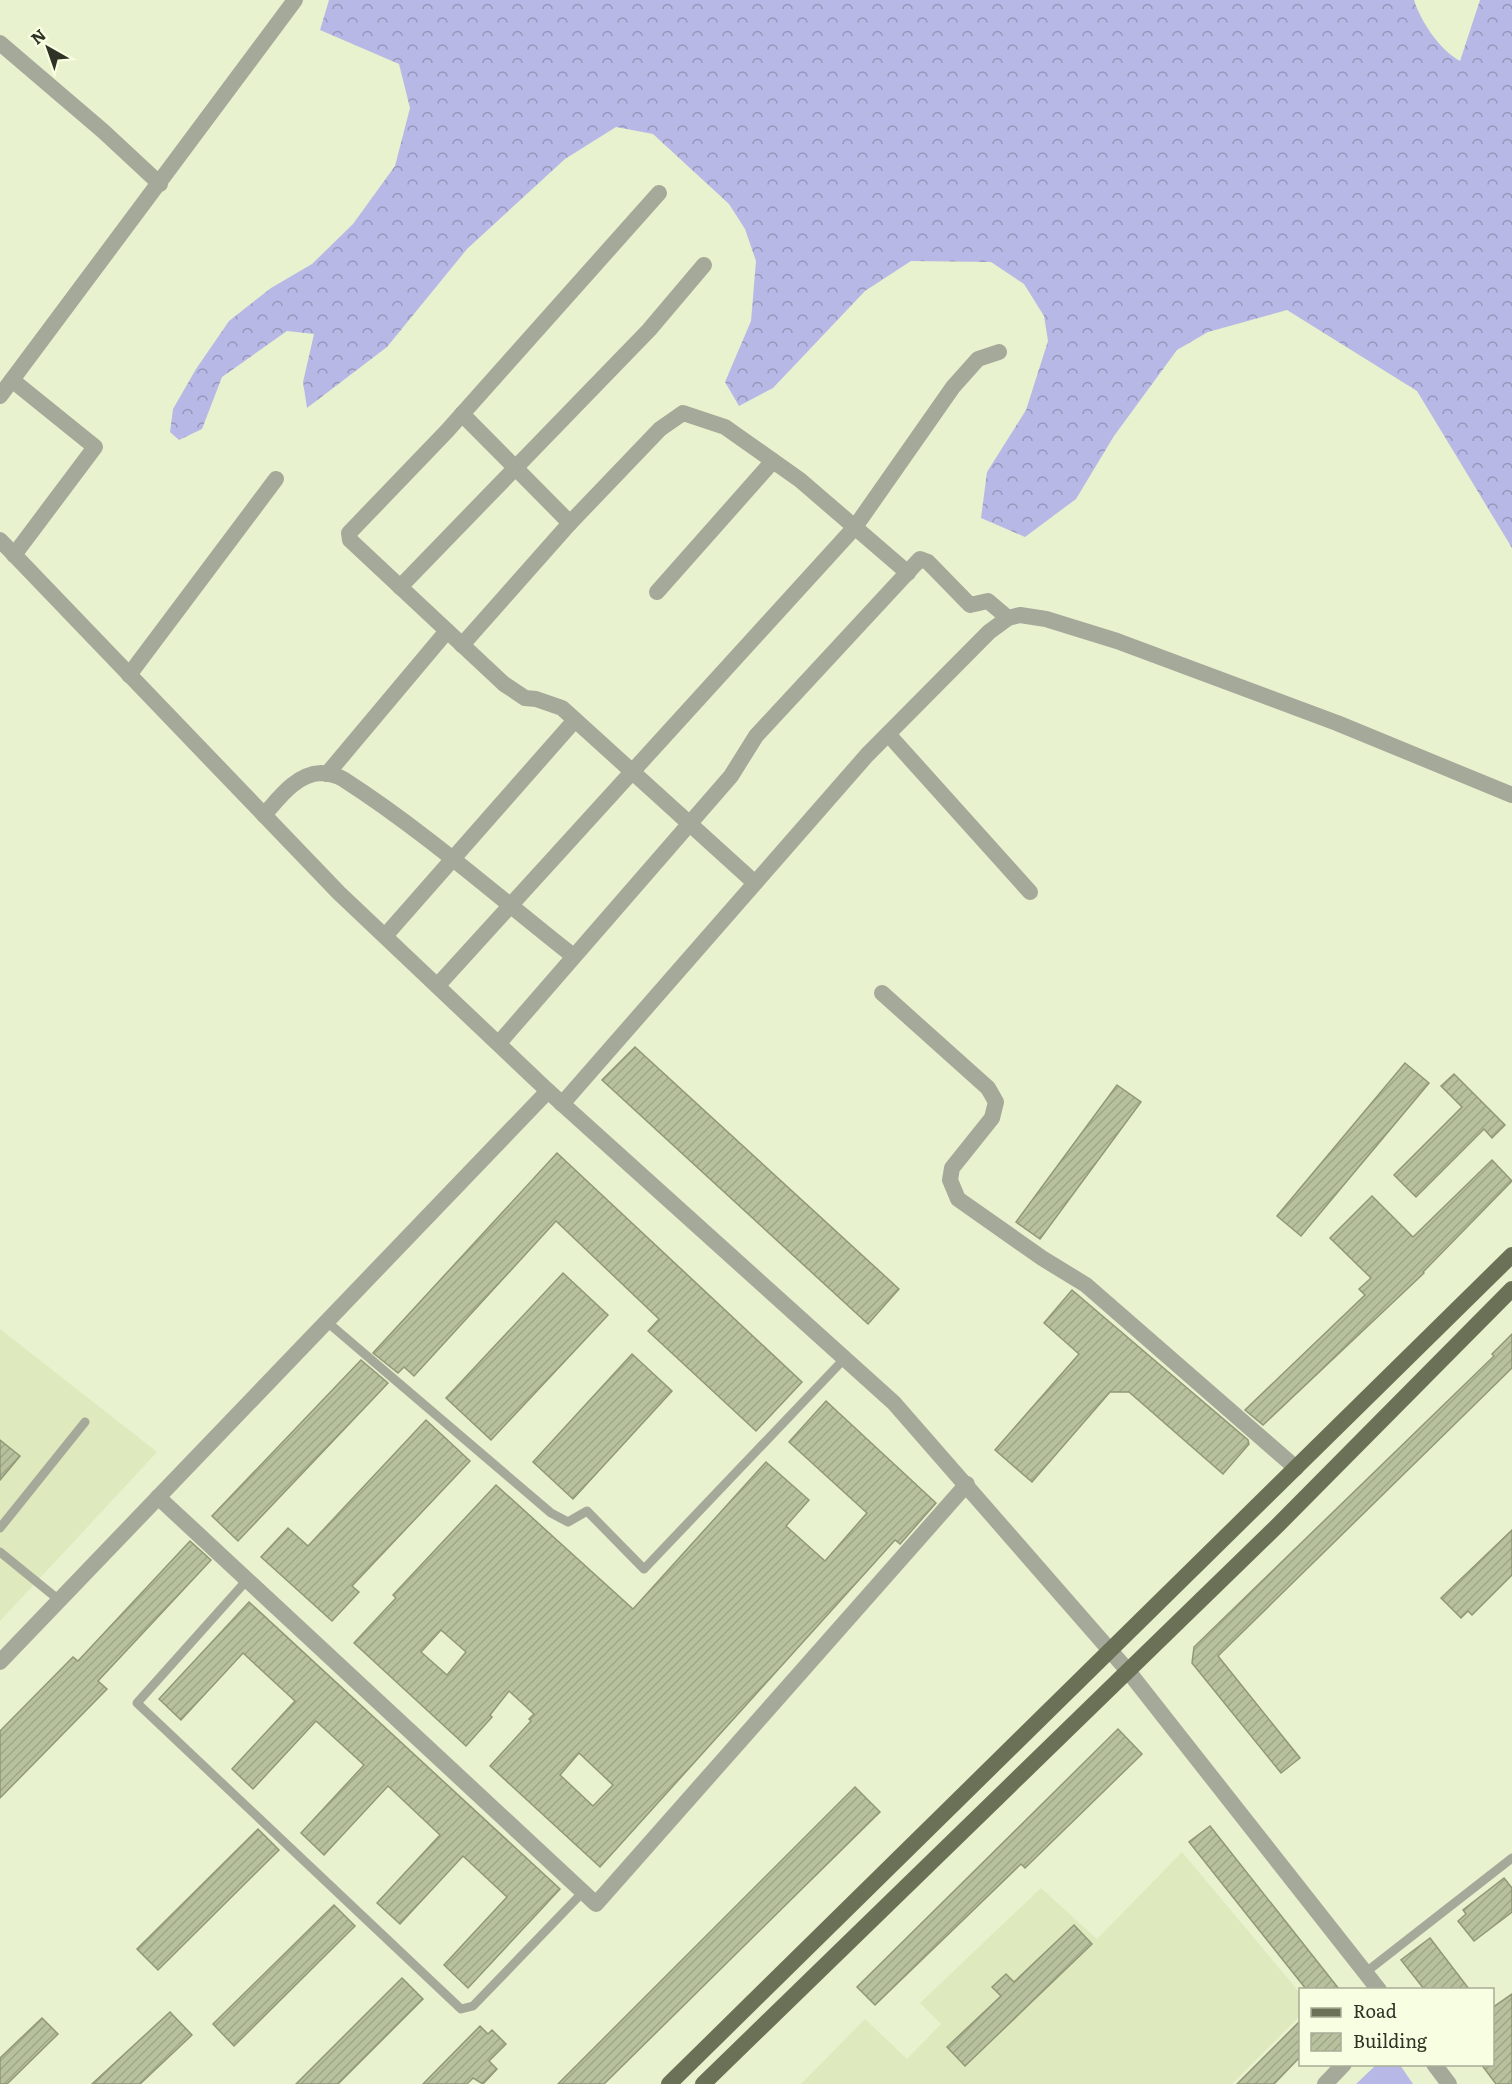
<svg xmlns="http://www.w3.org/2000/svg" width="1512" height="2084" font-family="Literata,serif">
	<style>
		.built { fill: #dee9bd }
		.green { fill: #b8b8e7 }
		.forest { fill: url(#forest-crowns) }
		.building { fill: url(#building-hatch); stroke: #909876; stroke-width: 1.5; fill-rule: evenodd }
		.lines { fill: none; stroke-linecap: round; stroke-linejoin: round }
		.service { stroke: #a5a99a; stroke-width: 9 }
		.minor { stroke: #a5a99a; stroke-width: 16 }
		.tertiary { stroke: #a5a99a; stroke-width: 16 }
		.primary { stroke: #6a7156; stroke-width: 16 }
	</style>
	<defs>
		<pattern id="forest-crowns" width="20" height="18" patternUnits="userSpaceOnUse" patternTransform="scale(1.5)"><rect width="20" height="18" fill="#b8b8e7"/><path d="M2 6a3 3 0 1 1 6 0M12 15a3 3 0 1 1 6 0" fill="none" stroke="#9696bb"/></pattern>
		<pattern id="building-hatch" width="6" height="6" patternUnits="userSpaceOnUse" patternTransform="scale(1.5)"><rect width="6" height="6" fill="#b8c19e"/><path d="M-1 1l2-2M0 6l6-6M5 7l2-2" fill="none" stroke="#9ea688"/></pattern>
	</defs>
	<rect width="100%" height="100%" fill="#e9f2ce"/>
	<g class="built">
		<path d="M0 1329 157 1452 0 1621Z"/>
		<path d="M1182 1852 1300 1993V2016L1232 2084H801L865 2019 907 2059 941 2024 920 2003 1041 1888 1097 1939Z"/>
	</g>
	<path class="green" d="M1376 2065H1400L1413 2084H1356Z"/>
	<path class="forest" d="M329 0H1414C1421 22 1440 50 1460 61L1480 0H1512V548L1417 391 1287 310 1208 332 1177 350 1114 436 1076 499 1025 537 981 518 987 472 1026 410 1048 341 1044 316 1024 284 991 262 911 261 865 291 773 388 739 406 725 382 751 321 756 261 745 229 729 204 653 134 616 127 565 159 467 249 387 347 307 408 303 382 314 334 287 331 222 377 202 429 179 440 170 432 173 409 196 369 229 321 271 288 312 264 353 224 395 166 410 108 399 64 320 30Z"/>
	<g class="building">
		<path d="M635 1047 899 1289 868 1324 602 1080Z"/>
		<path d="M1405 1063 1429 1083 1301 1236 1277 1216Z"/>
		<path d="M1454 1074 1505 1125 1492 1138 1484 1129 1416 1197 1394 1175 1462 1107 1441 1086Z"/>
		<path d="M1117 1085 1141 1102 1040 1239 1016 1222Z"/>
		<path d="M557 1153 802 1382 756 1431 648 1331 659 1319 556 1221 414 1376 404 1367 398 1373 373 1353Z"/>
		<path d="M1492 1160 1512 1181 1423 1272 1424 1273 1263 1425 1245 1410 1365 1295 1359 1289 1371 1278 1330 1238 1372 1196 1413 1237Z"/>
		<path d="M563 1273 608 1315 491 1440 446 1398Z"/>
		<path d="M1072 1290 1248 1440 1249 1444 1223 1474 1129 1392H1110L1032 1482 995 1450 1079 1354 1044 1323Z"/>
		<path d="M1512 1334V1368L1218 1656 1300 1758 1281 1773 1192 1663 1194 1647 1494 1356 1492 1354Z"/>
		<path d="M632 1354 672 1391 573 1499 533 1462Z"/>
		<path d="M361 1360 388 1383 238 1541 212 1516Z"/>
		<path d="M826 1401 936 1503 900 1544 895 1540 600 1867 490 1766 531 1721 529 1719 534 1714 509 1691 490 1715 492 1717 466 1746 354 1643 396 1598 393 1595 496 1485 633 1609 766 1462 809 1500 786 1526 825 1561 867 1513 789 1442ZM441 1630 466 1652 447 1675 421 1652ZM579 1753 613 1785 593 1806 560 1775Z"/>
		<path d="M426 1420 470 1461 352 1586 359 1592 332 1621 261 1557 288 1528 308 1546Z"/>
		<path d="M0 1440 20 1456 0 1480Z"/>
		<path d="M1512 1530V1575L1472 1615 1468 1611 1461 1618 1441 1598Z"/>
		<path d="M190 1541 211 1560 98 1681 107 1689 0 1798V1731L73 1657 78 1661Z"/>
		<path d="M249 1602 560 1889 468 1988 444 1965 507 1897 463 1856 400 1924 377 1903 440 1835 388 1786 324 1855 301 1833 364 1765 316 1721 253 1789 232 1769 295 1701 243 1653 181 1720 159 1699Z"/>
		<path d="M1118 1729 1142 1754 1025 1868 1021 1864 875 2005 857 1987Z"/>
		<path d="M855 1787 880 1812 604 2084H558Z"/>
		<path d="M1210 1826 1339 1989H1306L1189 1842Z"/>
		<path d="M258 1829 279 1850 158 1970 137 1949Z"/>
		<path d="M1504 1878 1512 1888V1912L1474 1941 1458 1921 1466 1914 1463 1910Z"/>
		<path d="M334 1905 355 1926 234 2046 213 2024Z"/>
		<path d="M1074 1925 1092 1944 965 2066 947 2047 1001 1996 992 1987 1006 1974 1014 1982Z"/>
		<path d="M1430 1938 1469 1989H1424L1401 1960Z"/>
		<path d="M402 1978 423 1999 338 2084H296Z"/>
		<path d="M1512 1994V2084H1496L1481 2064H1492V2008Z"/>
		<path d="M170 2012 192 2035 140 2084H92Z"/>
		<path d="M42 2018 58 2034 7 2084H0V2058Z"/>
		<path d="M1300 2021V2057L1274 2084H1237Z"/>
		<path d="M480 2026 488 2034 492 2030 506 2044 489 2061 497 2069 483 2084 473 2078 467 2084H423Z"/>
	</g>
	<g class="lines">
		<g class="service">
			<path d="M326 1321 551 1513 568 1522 587 1511 644 1569 846 1357"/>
			<path d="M0 1528 85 1422"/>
			<path d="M0 1552 59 1600"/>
			<path d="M247 1580 137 1703 461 2009 473 2006 583 1892"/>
			<path d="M1366 1972 1512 1858"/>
		</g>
		<g class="minor">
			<path d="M0 43 103 131 160 184"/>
			<path d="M659 193 447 431 349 533 350 540 504 684 525 698 536 699 562 708 755 883"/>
			<path d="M12 380 95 447 14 555"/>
			<path d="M462 414 570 523"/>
			<path d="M400 587 649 330 704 265"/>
			<path d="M657 592 773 461"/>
			<path d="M462 645 570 523 660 429 683 413 725 427 800 480 908 573"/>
			<path d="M129 675 276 479"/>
			<path d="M888 734 1030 892"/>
			<path d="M327 774 447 631"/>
			<path d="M264 815C279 798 296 774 321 773 327 773 338 776 343 779 424 831 497 896 572 955"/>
			<path d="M385 936 575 720"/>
			<path d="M438 985 855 527 953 387 978 359 999 352"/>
			<path d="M882 993 988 1088 996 1102 992 1118 952 1168 950 1180 958 1199 1042 1258 1086 1285 1296 1468"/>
			<path d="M499 1043 731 776 756 736 920 559 928 562 970 605 988 601 1008 618"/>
			<path d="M158 1497 596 1904 967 1484"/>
		</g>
		<g class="tertiary">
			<path d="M0 396 295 0"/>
			<path d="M0 540 339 893 548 1091 894 1403 1128 1671 1379 1990"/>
			<path d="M562 1104 867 755 989 632 1008 618 1020 615 1046 619 1117 641 1337 723 1512 795"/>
			<path d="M0 1662 548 1091"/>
			<path d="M1434 2064 1449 2084"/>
			<path d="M1325 2084 1344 2064"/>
		</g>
		<g class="primary">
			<path d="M669 2084 1512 1255"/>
			<path d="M703 2084 1278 1525 1512 1289"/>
		</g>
	</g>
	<rect x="1299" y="1988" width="195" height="78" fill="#f7fee1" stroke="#a7ad96" stroke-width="1.5"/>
	<rect x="1311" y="2008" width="30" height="9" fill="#6a7156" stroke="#a7ad96" stroke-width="1.5"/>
	<text x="1353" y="2018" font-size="18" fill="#2f3325">Road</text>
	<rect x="1311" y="2033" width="30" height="18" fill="url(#building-hatch)" stroke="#a7ad96" stroke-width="1.5"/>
	<text x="1353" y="2048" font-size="18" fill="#2f3325">Building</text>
	<g transform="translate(48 48) rotate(320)" stroke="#f7fee1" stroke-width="4.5" paint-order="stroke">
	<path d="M0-4.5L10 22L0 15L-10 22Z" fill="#2f3325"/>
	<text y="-9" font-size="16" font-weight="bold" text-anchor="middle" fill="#2f3325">N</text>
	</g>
</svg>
